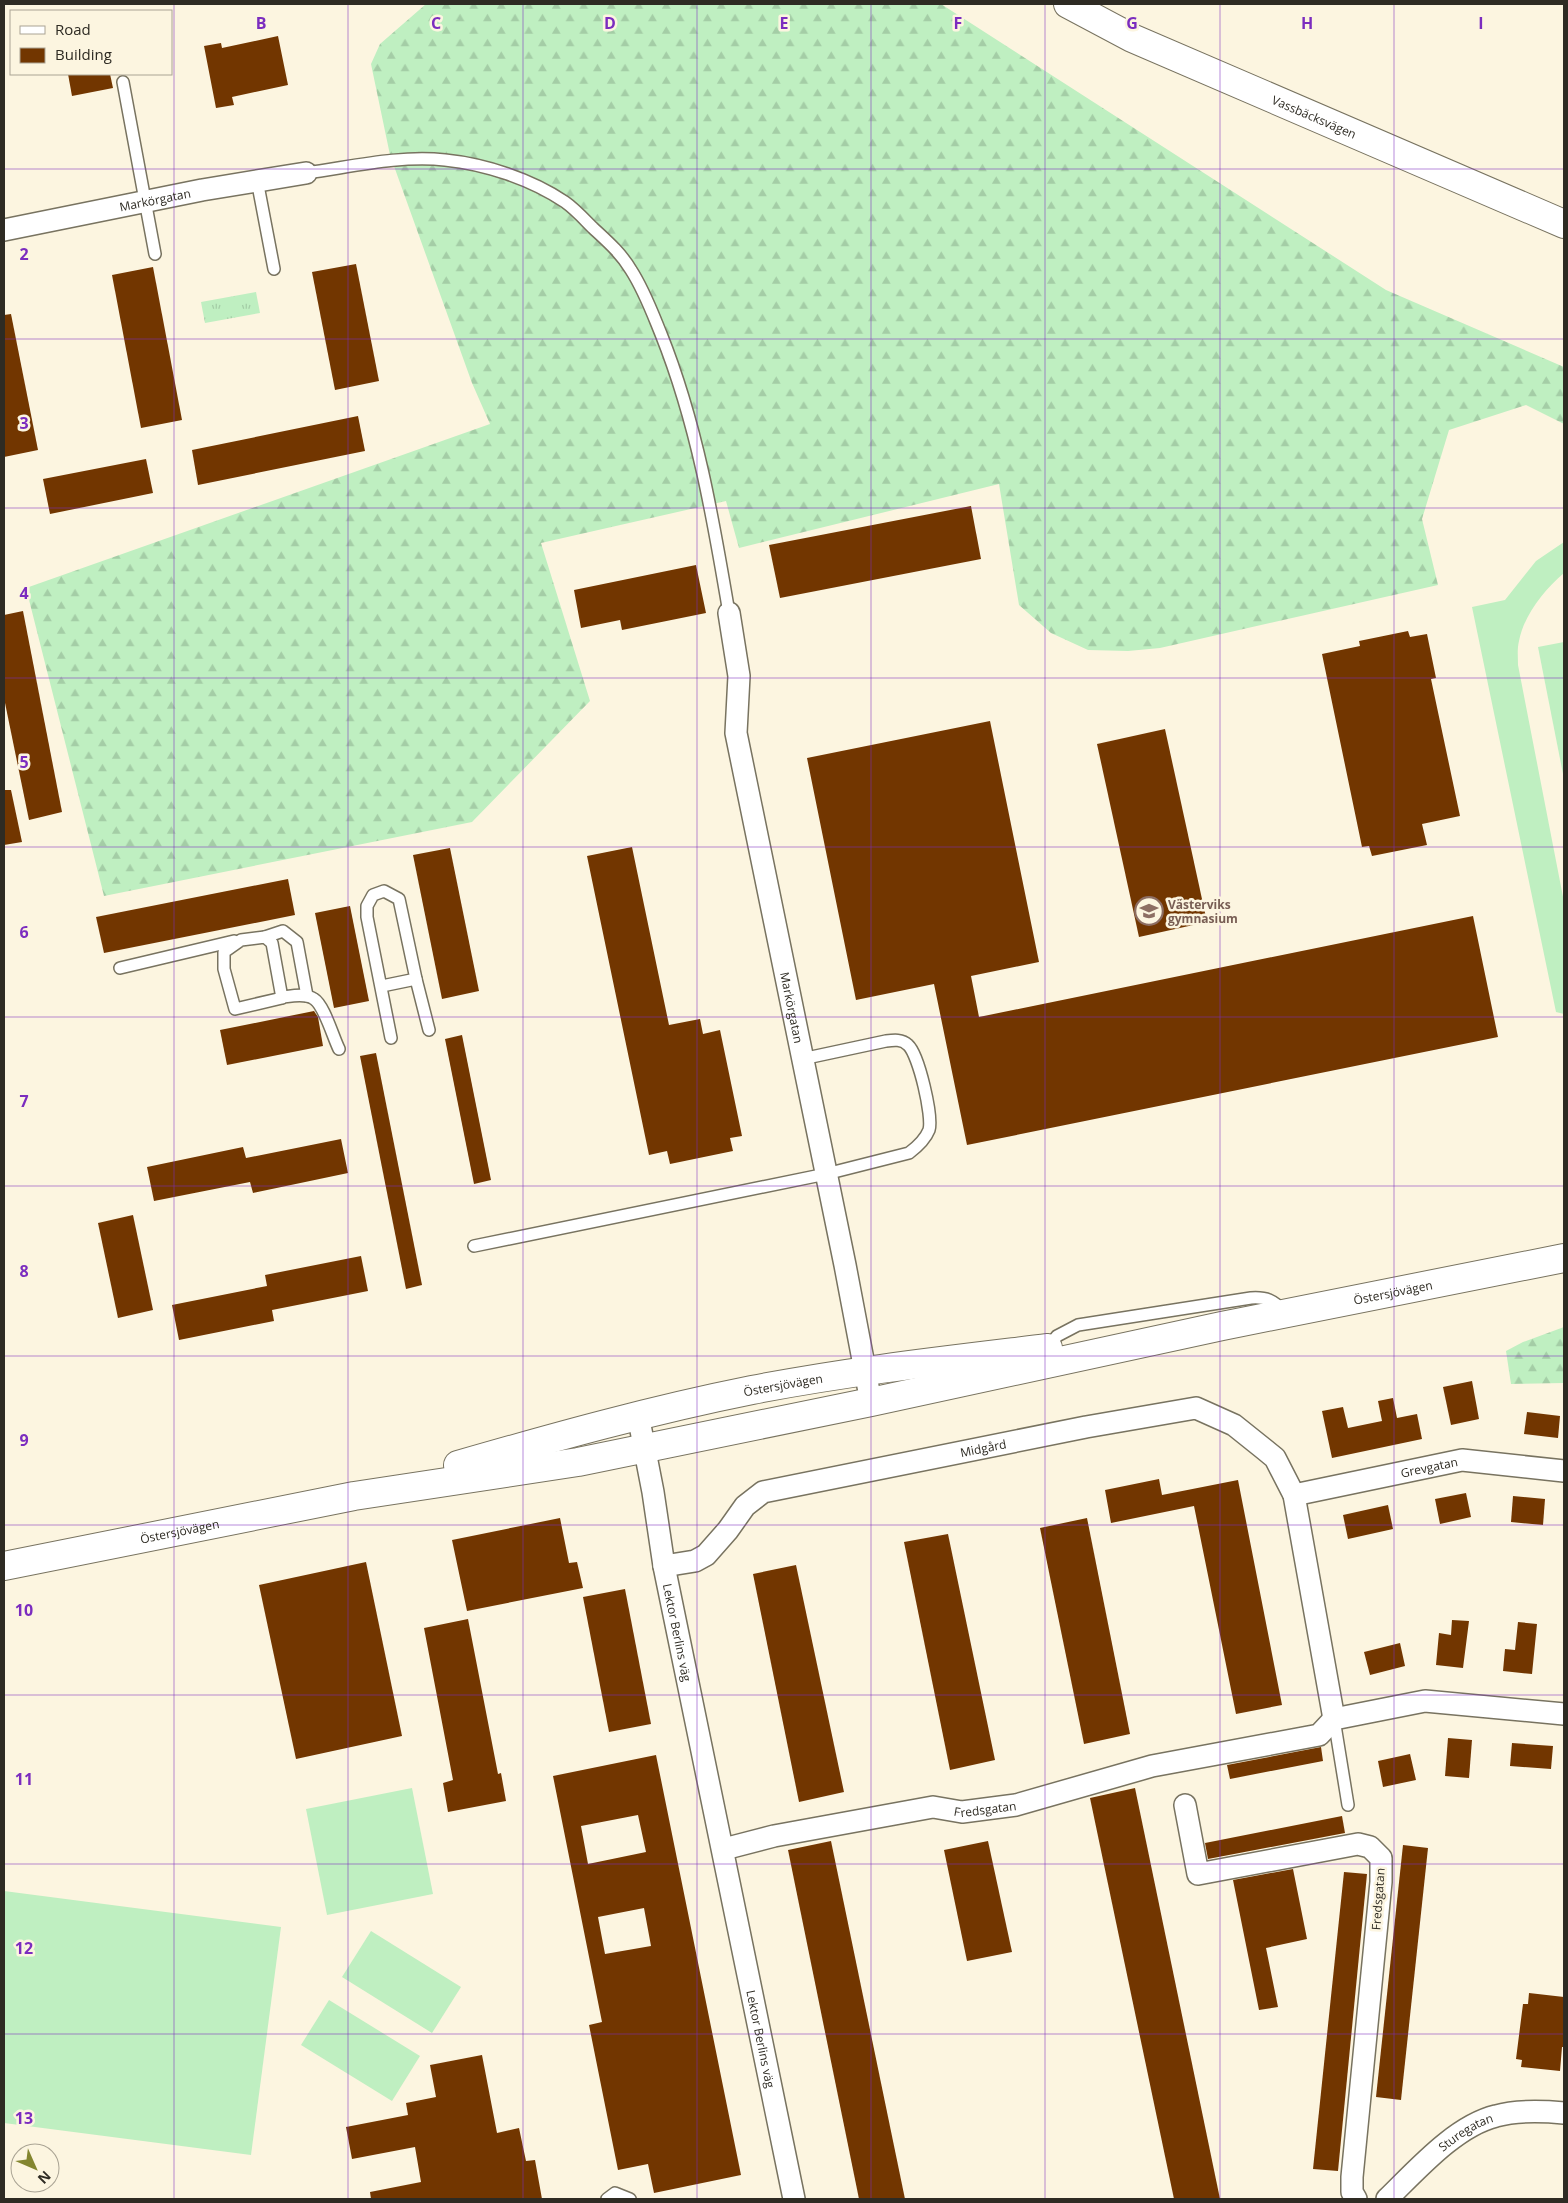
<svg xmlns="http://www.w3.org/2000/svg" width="1568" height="2203" font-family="'Open Sans',sans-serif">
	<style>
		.grass { fill: url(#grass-tufts) }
		.forest { fill: url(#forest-firs) }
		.garden { fill: #bfefc1 }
		.building { fill: #723600; fill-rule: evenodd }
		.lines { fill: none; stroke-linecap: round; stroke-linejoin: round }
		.lane-casing { stroke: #787360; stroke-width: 14 }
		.street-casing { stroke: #787360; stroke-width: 24 }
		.secondary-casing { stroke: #787360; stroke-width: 30 }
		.lane { stroke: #fff; stroke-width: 11 }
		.street { stroke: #fff; stroke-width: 21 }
		.secondary { stroke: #fff; stroke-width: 28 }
		.grid { fill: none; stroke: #7b2cbf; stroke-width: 1; stroke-opacity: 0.55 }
		.labels { text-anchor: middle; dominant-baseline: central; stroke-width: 5; stroke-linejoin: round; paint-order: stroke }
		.street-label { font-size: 12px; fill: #2e2b23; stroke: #fcf5e0 }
		.education-label { font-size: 12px; font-weight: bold; fill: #785e54; stroke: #fcf5e0; text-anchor: start }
		.grid-label { font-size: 16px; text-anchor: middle; font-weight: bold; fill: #7b2cbf; stroke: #fcf5e0; stroke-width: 5; stroke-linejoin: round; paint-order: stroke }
	</style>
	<defs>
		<pattern id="grass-tufts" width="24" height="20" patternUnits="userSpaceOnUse" patternTransform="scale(1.25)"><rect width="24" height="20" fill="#bfefc1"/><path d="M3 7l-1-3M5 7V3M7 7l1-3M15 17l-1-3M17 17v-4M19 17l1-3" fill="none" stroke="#a4cda6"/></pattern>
		<pattern id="forest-firs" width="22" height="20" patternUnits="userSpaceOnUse" patternTransform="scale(1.25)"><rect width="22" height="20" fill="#bfefc1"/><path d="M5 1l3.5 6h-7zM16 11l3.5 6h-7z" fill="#a4cda6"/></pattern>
	</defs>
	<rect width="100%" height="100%" fill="#fcf5e0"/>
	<path class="grass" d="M256 292 260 313 205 323 201 302Z"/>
	<g class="forest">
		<path d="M426 4H941L1386 290 1564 367V424L1526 405 1449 430 1422 519 1438 585 1160 648 1128 651 1088 650 1051 633 1019 605 999 484 739 548 726 501 541 543 590 701 472 822 104 896 26 588 490 424 472 383 390 155 371 64 380 44Z"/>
		<path d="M1564 1327V1383L1511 1384 1506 1351 1523 1342Z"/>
	</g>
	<g class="garden">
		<path d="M1564 542V573C1544 590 1524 615 1519 641 1517 649 1518 657 1518 665L1564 902V1014L1556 1012 1472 607 1505 600 1536 561Z"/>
		<path d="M1564 642V779L1538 647Z"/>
		<path d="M412 1788 433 1894 327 1915 306 1809Z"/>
		<path d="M4 1891 281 1927 251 2155 4 2123Z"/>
		<path d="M371 1931 461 1987 432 2033 342 1977Z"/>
		<path d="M329 2000 420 2056 392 2101 301 2045Z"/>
	</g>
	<g class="building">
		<path d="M278 36 288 85 232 97 234 105 216 108 204 46 221 43 222 48Z"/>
		<path d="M68 74H110L113 88 72 96Z"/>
		<path d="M356 264 379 381 335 390 312 272Z"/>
		<path d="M153 267 182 420 141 428 112 275Z"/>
		<path d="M11 314 38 450 4 457V315Z"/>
		<path d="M358 416 365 451 198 485 192 450Z"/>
		<path d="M146 459 153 493 50 514 43 479Z"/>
		<path d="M971 506 981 559 780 598 769 545Z"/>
		<path d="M696 565 706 613 622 630 620 620 581 628 574 590Z"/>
		<path d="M23 611 62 812 29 820 4 698V615Z"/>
		<path d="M1408 631 1410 637 1427 634 1436 678 1431 679 1460 816 1422 824 1427 845 1372 856 1369 846 1362 847 1322 654 1360 646 1359 641Z"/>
		<path d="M990 721 1039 962 971 976 979 1017 1473 916 1498 1037 967 1145 934 984 856 1000 807 758Z"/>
		<path d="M1165 729 1207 922 1139 937 1097 744Z"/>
		<path d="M4 790H11L22 842 4 845Z"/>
		<path d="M632 847 669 1025 700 1019 703 1034 720 1030 742 1136 730 1138 733 1151 670 1164 667 1151 649 1155 587 856Z"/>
		<path d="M450 848 479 991 442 999 413 855Z"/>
		<path d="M288 879 295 915 104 953 96 917Z"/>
		<path d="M350 906 369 1001 334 1008 315 913Z"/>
		<path d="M314 1011 318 1017 323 1046 227 1065 220 1030Z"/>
		<path d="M462 1035 491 1180 474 1184 445 1039Z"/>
		<path d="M376 1053 422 1285 406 1289 360 1056Z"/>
		<path d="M341 1139 348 1173 253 1193 250 1182 154 1201 147 1167 243 1147 246 1158Z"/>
		<path d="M133 1215 153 1310 118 1318 98 1223Z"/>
		<path d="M361 1256 368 1291 272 1310 274 1321 179 1340 172 1305 267 1286 265 1275Z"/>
		<path d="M1472 1381 1479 1419 1451 1425 1443 1387Z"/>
		<path d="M1393 1398 1397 1418 1417 1414 1422 1439 1332 1458 1322 1411 1343 1407 1348 1428 1382 1421 1378 1401Z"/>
		<path d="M1527 1412 1560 1416 1558 1438 1524 1434Z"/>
		<path d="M1159 1479 1162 1495 1238 1480 1282 1705 1236 1714 1194 1506 1111 1523 1105 1490Z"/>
		<path d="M1466 1493 1471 1517 1440 1524 1435 1499Z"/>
		<path d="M1513 1496 1545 1499 1543 1525 1511 1522Z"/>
		<path d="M1388 1505 1393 1529 1348 1539 1343 1515Z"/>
		<path d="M560 1518 569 1563 577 1562 583 1588 467 1611 452 1540Z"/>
		<path d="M1087 1518 1130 1734 1084 1744 1040 1528Z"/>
		<path d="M948 1534 995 1760 950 1770 904 1542Z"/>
		<path d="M366 1562 402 1736 296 1759 259 1585Z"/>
		<path d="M796 1565 844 1792 799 1802 753 1574Z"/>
		<path d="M625 1589 651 1724 609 1732 583 1597Z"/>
		<path d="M468 1619 498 1774 501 1773 506 1801 448 1812 443 1783 453 1780 424 1628Z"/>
		<path d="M1452 1620 1469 1621 1463 1668 1436 1665 1439 1633 1451 1635Z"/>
		<path d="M1518 1622 1537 1624 1532 1674 1503 1671 1505 1649 1515 1650Z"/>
		<path d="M1400 1643 1405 1666 1370 1675 1364 1652Z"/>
		<path d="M1448 1738 1472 1740 1469 1778 1445 1776Z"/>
		<path d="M1512 1743 1553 1746 1551 1769 1510 1766Z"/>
		<path d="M1321 1747 1323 1761 1230 1779 1227 1765Z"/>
		<path d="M1410 1754 1416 1780 1383 1787 1378 1761Z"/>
		<path d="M656 1755 741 2175 654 2193 648 2164 618 2170 589 2025 602 2022 553 1776ZM638 1815 646 1852 588 1864 581 1826ZM644 1908 651 1946 605 1954 598 1917Z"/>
		<path d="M1135 1788 1220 2199H1174L1090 1798Z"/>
		<path d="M1342 1816 1345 1833 1208 1859 1205 1843Z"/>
		<path d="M831 1841 905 2199H859L788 1850Z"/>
		<path d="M988 1841 1012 1952 967 1961 944 1850Z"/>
		<path d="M1403 1845 1428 1848 1401 2100 1376 2097Z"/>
		<path d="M1293 1869 1307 1939 1266 1948 1278 2007 1259 2010 1233 1880Z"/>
		<path d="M1344 1872 1367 1874 1338 2171 1313 2169Z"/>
		<path d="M1529 1993 1564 1997V2047H1562L1560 2071 1521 2067 1522 2060 1516 2059 1523 2004H1528Z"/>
		<path d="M482 2055 497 2133 519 2128 526 2161 535 2160 542 2199H371L370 2192 421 2182 415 2147 352 2159 346 2127 408 2115 406 2103 436 2097 430 2065Z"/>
	</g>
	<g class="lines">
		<defs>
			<g id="lane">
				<path d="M123 82 155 254"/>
				<path d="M306 173C351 167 399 155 445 160 485 164 531 179 565 202 575 209 584 219 593 228 607 241 621 253 631 270 644 290 652 312 661 334 697 424 713 518 729 613"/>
				<path d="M257 180 274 269"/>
				<path d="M265 937 283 931 297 942 307 996"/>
				<path d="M120 968 234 941"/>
				<path d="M416 979 429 1030"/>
				<path d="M382 986 416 979 399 899 384 891 373 895 367 906V917L391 1038"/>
				<path d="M282 998 272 943 265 937 241 940 224 952V969L235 1009 282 998 283 997C292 996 306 993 314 999 324 1005 333 1037 339 1049"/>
				<path d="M474 1246 826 1174 909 1153C917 1147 925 1140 929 1130 933 1117 919 1055 908 1045 902 1039 894 1040 886 1041L802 1059"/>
				<path d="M1048 1348 1057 1336 1078 1325 1251 1298C1266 1297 1274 1300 1284 1312"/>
				<path d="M1334 1719 1348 1805"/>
				<path d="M607 2199 615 2193 630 2199"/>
			</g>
			<g id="street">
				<path id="s1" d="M4 230 202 190 306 173"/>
				<path id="s2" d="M729 613 739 676 736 733 845 1265 871 1402"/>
				<path id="s3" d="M638 1415 653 1492 664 1566 794 2199"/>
				<path id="s4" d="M1294 1495 1462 1460 1564 1471"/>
				<path id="s5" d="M664 1566 695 1561 706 1555 728 1530 745 1506 763 1492 1086 1427 1196 1408 1234 1425 1264 1449 1275 1458 1294 1495 1334 1719 1425 1701 1564 1714"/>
				<path d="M1185 1805 1198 1874 1358 1844 1370 1847 1381 1858V1882L1352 2177V2192L1356 2199"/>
				<path id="s6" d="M724 1849 774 1836 933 1807 962 1812 1016 1805 1152 1766 1319 1735 1334 1719"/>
				<path id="s7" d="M1387 2199C1416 2171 1455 2126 1496 2116 1517 2110 1542 2111 1564 2113"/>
			</g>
			<g id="secondary">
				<path id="s8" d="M1068 4 1132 38 1564 224"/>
				<path id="s9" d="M458 1465C555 1437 652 1410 752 1390 849 1371 949 1360 1048 1348"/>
				<path id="s10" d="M4 1566 354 1496 578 1462 871 1402 1222 1326 1564 1258"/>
			</g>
		</defs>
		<use href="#lane" class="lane-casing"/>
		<use href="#street" class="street-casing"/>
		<use href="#secondary" class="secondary-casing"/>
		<use href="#lane" class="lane"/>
		<use href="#street" class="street"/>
		<use href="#secondary" class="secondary"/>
	</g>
	<path class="grid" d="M174 4V2199M348 4V2199M523 4V2199M697 4V2199M871 4V2199M1045 4V2199M1220 4V2199M1394 4V2199M4 169H1564M4 339H1564M4 508H1564M4 678H1564M4 847H1564M4 1017H1564M4 1186H1564M4 1356H1564M4 1525H1564M4 1695H1564M4 1864H1564M4 2034H1564"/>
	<defs>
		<symbol id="school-ring" viewBox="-11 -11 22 22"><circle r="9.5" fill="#fcf5e0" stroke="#8d6e63" stroke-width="1.5"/><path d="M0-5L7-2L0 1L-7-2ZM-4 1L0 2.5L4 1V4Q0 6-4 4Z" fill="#8d6e63"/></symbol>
	</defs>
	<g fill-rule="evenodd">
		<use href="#school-ring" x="1133" y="895" width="32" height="32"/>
	</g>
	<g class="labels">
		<g class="street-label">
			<text stroke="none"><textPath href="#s8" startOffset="271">Vassbäcksvägen</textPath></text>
			<text stroke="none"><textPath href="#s1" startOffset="154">Markörgatan</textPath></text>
			<text stroke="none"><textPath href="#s2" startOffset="401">Markörgatan</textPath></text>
			<text stroke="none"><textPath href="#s10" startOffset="1416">Östersjövägen</textPath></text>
			<text stroke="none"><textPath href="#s9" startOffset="335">Östersjövägen</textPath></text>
			<text stroke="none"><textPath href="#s5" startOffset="354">Midgård</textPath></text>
			<text stroke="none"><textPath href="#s4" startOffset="138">Grevgatan</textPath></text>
			<text stroke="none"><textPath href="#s10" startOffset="179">Östersjövägen</textPath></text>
			<text stroke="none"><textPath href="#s3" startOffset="221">Lektor Berlins väg</textPath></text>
			<text stroke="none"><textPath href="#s6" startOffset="266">Fredsgatan</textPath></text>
			<text transform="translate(1378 1899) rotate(-86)">Fredsgatan</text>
			<text stroke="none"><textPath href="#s3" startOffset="636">Lektor Berlins väg</textPath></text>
			<text stroke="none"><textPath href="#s7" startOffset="104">Sturegatan</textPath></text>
		</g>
		<g class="education-label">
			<text x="1168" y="904">Västerviks<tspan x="1168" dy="14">gymnasium</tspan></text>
		</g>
	</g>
	<g class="grid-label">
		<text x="261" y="29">B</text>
		<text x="436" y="29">C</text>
		<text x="610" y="29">D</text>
		<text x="784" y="29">E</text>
		<text x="958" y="29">F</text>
		<text x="1132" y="29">G</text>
		<text x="1307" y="29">H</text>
		<text x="1481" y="29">I</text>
		<text x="24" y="260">2</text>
		<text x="24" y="429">3</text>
		<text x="24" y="599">4</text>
		<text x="24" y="768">5</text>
		<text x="24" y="938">6</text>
		<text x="24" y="1107">7</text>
		<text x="24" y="1277">8</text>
		<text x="24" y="1446">9</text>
		<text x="24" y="1616">10</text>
		<text x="24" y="1785">11</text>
		<text x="24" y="1954">12</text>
		<text x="24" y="2124">13</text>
	</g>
	<rect width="1568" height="2203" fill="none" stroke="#2e2b23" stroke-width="10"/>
	<rect x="10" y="10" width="162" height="65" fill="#fcf5e0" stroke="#aaa494"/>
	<rect x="20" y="26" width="25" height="8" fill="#ffffff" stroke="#aaa494"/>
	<text x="55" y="35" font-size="15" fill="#2e2b23">Road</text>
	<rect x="20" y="48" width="25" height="15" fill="#723600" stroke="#aaa494"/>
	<text x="55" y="60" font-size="15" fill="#2e2b23">Building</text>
	<g transform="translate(35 2168) rotate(135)"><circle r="24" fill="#fcf5e0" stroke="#aaa494"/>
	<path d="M0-4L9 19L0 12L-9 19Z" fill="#83852f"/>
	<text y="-8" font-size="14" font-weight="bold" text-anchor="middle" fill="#2e2b23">N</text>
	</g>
</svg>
